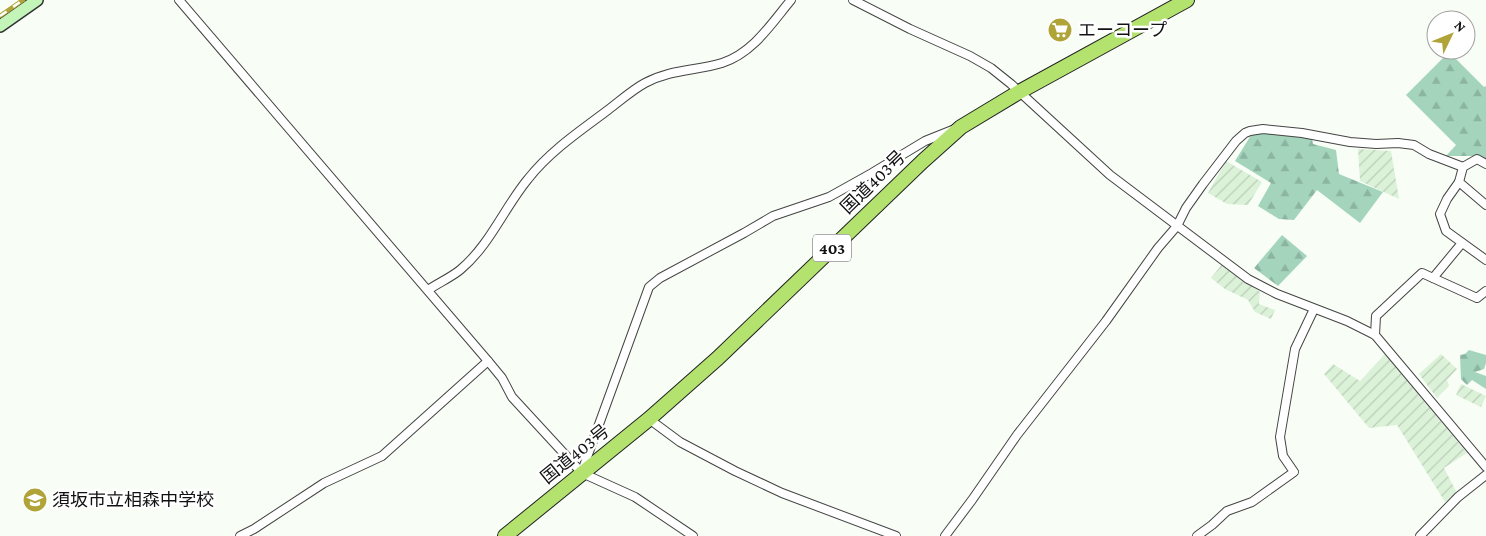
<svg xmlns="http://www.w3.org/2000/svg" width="1486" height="536" font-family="'Crimson Pro','Noto Sans JP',serif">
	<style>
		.farmland { fill: url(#farmland-furrows) }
		.forest { fill: url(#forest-firs) }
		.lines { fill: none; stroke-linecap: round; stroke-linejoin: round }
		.street-casing { stroke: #444; stroke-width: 10 }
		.secondary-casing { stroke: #333; stroke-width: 14 }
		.highway-casing { stroke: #222; stroke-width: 16 }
		.street { stroke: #fff; stroke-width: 8 }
		.secondary { stroke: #c3f5b9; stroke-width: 11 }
		.highway { stroke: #b3e26f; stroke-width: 14 }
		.rail-casing { stroke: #b0a439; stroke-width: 4.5 }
		.rail { stroke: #fff; stroke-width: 2.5; stroke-dasharray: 8; stroke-linecap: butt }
		.labels { text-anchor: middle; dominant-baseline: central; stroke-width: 5; stroke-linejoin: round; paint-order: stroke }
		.shield { fill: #fff; stroke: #585858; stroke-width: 1 }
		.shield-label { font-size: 16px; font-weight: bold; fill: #111 }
		.poi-label { font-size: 18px; fill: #111; stroke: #fff; text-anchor: start }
		.street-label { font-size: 18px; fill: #111; stroke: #fff }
	</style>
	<defs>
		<pattern id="farmland-furrows" width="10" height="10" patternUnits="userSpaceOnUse" patternTransform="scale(1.25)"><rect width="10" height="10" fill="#dbf2d8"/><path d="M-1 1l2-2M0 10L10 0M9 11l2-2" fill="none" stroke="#bbceb8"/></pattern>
		<pattern id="forest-firs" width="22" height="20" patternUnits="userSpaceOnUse" patternTransform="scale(1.25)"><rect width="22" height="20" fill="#a4d4bc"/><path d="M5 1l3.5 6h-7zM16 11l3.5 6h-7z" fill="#8cb5a1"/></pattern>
	</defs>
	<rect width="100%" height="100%" fill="#f8fef6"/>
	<g class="farmland">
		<path d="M1358 149 1391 151 1399 199 1360 181Z"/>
		<path d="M1226 161 1262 182 1248 205 1227 204 1208 193Z"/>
		<path d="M1223 263 1260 292 1259 304 1275 310 1271 319 1255 312 1248 300 1225 289 1211 278Z"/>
		<path d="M1385 354 1467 453 1444 468 1457 493 1445 502 1397 425 1369 428 1324 374 1333 364 1360 381Z"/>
		<path d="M1441 354 1457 369 1447 380 1449 386 1437 398 1419 374Z"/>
		<path d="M1461 384 1486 396 1481 407 1456 395Z"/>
	</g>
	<g class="forest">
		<path d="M1449 52 1484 87 1486 86V159L1479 156H1446L1456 145 1406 95Z"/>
		<path d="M1256 127H1279L1312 139 1313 144 1336 150 1339 174 1383 192 1360 223 1317 190 1294 220 1279 219 1258 206 1271 183 1235 161Z"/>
		<path d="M1282 235 1307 256 1278 286 1254 268Z"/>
		<path d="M1469 350 1486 355V363L1484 369 1475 372 1486 376V389L1472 380 1467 385 1461 379 1460 355 1465 354Z"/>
	</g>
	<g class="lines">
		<defs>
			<g id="street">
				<path d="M179 0 488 361 502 378 512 397 582 473 635 497 693 536"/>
				<path d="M853 0 910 29 970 56 991 68 1011 84 1110 175 1248 279 1277 294 1347 321 1375 335 1486 467"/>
				<path d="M1486 164 1477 159 1463 167 1459 182 1486 205"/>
				<path d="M1459 182 1447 199 1440 214 1446 231 1486 260"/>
				<path d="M1433 278 1462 243"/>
				<path d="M428 290C438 283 450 278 460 270 490 245 504 208 528 179 550 151 580 131 608 110 620 101 632 90 645 83 671 69 696 71 722 63 753 53 771 24 791 0"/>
				<path d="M1375 335 1376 316 1422 273 1477 298 1486 291"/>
				<path d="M649 419 680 442 735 471 782 493 896 536"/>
				<path d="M582 471 649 287 660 278 744 233 773 216 829 197 872 173 925 141 955 129"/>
				<path d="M240 536 254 529 324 483 382 456 488 361"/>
				<path d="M945 536 972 500 1017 435 1106 321 1158 248 1177 226 1186 208 1203 184 1236 141 1245 133 1250 131 1263 129 1302 133 1350 142 1376 144 1398 143 1414 145 1429 154 1463 167"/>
				<path d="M1197 536 1212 525 1227 511 1252 502 1294 472 1283 456 1280 437 1295 349 1314 309"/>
				<path d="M1420 536 1458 497 1486 475"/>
			</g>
			<path id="secondary" d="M0 26 37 0"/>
			<path id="highway" d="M505 536 649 419 718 358 923 161 961 127 1019 92 1187 0"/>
		</defs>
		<use href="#street" class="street-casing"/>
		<use href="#secondary" class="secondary-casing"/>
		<use href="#highway" class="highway-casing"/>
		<use href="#street" class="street"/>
		<use href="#secondary" class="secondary"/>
		<use href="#highway" class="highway"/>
		<defs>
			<path id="rail" d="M0 16 23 0"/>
		</defs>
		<use href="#rail" class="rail-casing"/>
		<use href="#rail" class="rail"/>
	</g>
	<defs>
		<symbol id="supermarket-disc" viewBox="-11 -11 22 22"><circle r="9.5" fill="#b0a439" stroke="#fff"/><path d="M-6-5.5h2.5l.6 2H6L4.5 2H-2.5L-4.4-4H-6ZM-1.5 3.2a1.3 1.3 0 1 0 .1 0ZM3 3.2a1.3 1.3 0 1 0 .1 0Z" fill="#fff"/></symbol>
		<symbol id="school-disc" viewBox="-11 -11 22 22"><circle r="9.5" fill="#b0a439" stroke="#fff"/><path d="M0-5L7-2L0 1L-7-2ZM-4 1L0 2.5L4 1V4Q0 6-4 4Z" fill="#fff"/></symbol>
	</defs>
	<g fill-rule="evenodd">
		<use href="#supermarket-disc" x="1046" y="16" width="28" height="28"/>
		<use href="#school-disc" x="21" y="486" width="28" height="28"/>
	</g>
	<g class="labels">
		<rect class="shield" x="813" y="234.5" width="38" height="27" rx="4"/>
		<g class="shield-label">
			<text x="832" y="248">403</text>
		</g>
		<g class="poi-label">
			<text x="1078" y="30">エーコープ</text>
			<text x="52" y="500">須坂市立相森中学校</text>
		</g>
		<g class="street-label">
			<text transform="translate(873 182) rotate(-44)">国道403号</text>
			<text transform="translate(575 454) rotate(-39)">国道403号</text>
		</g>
	</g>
	<g transform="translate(1451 35) rotate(47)"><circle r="24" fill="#ffffff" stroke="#a0a0a0"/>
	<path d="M0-4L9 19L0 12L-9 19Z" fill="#b0a439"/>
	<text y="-8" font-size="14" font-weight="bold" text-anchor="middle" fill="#111111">N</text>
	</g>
</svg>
